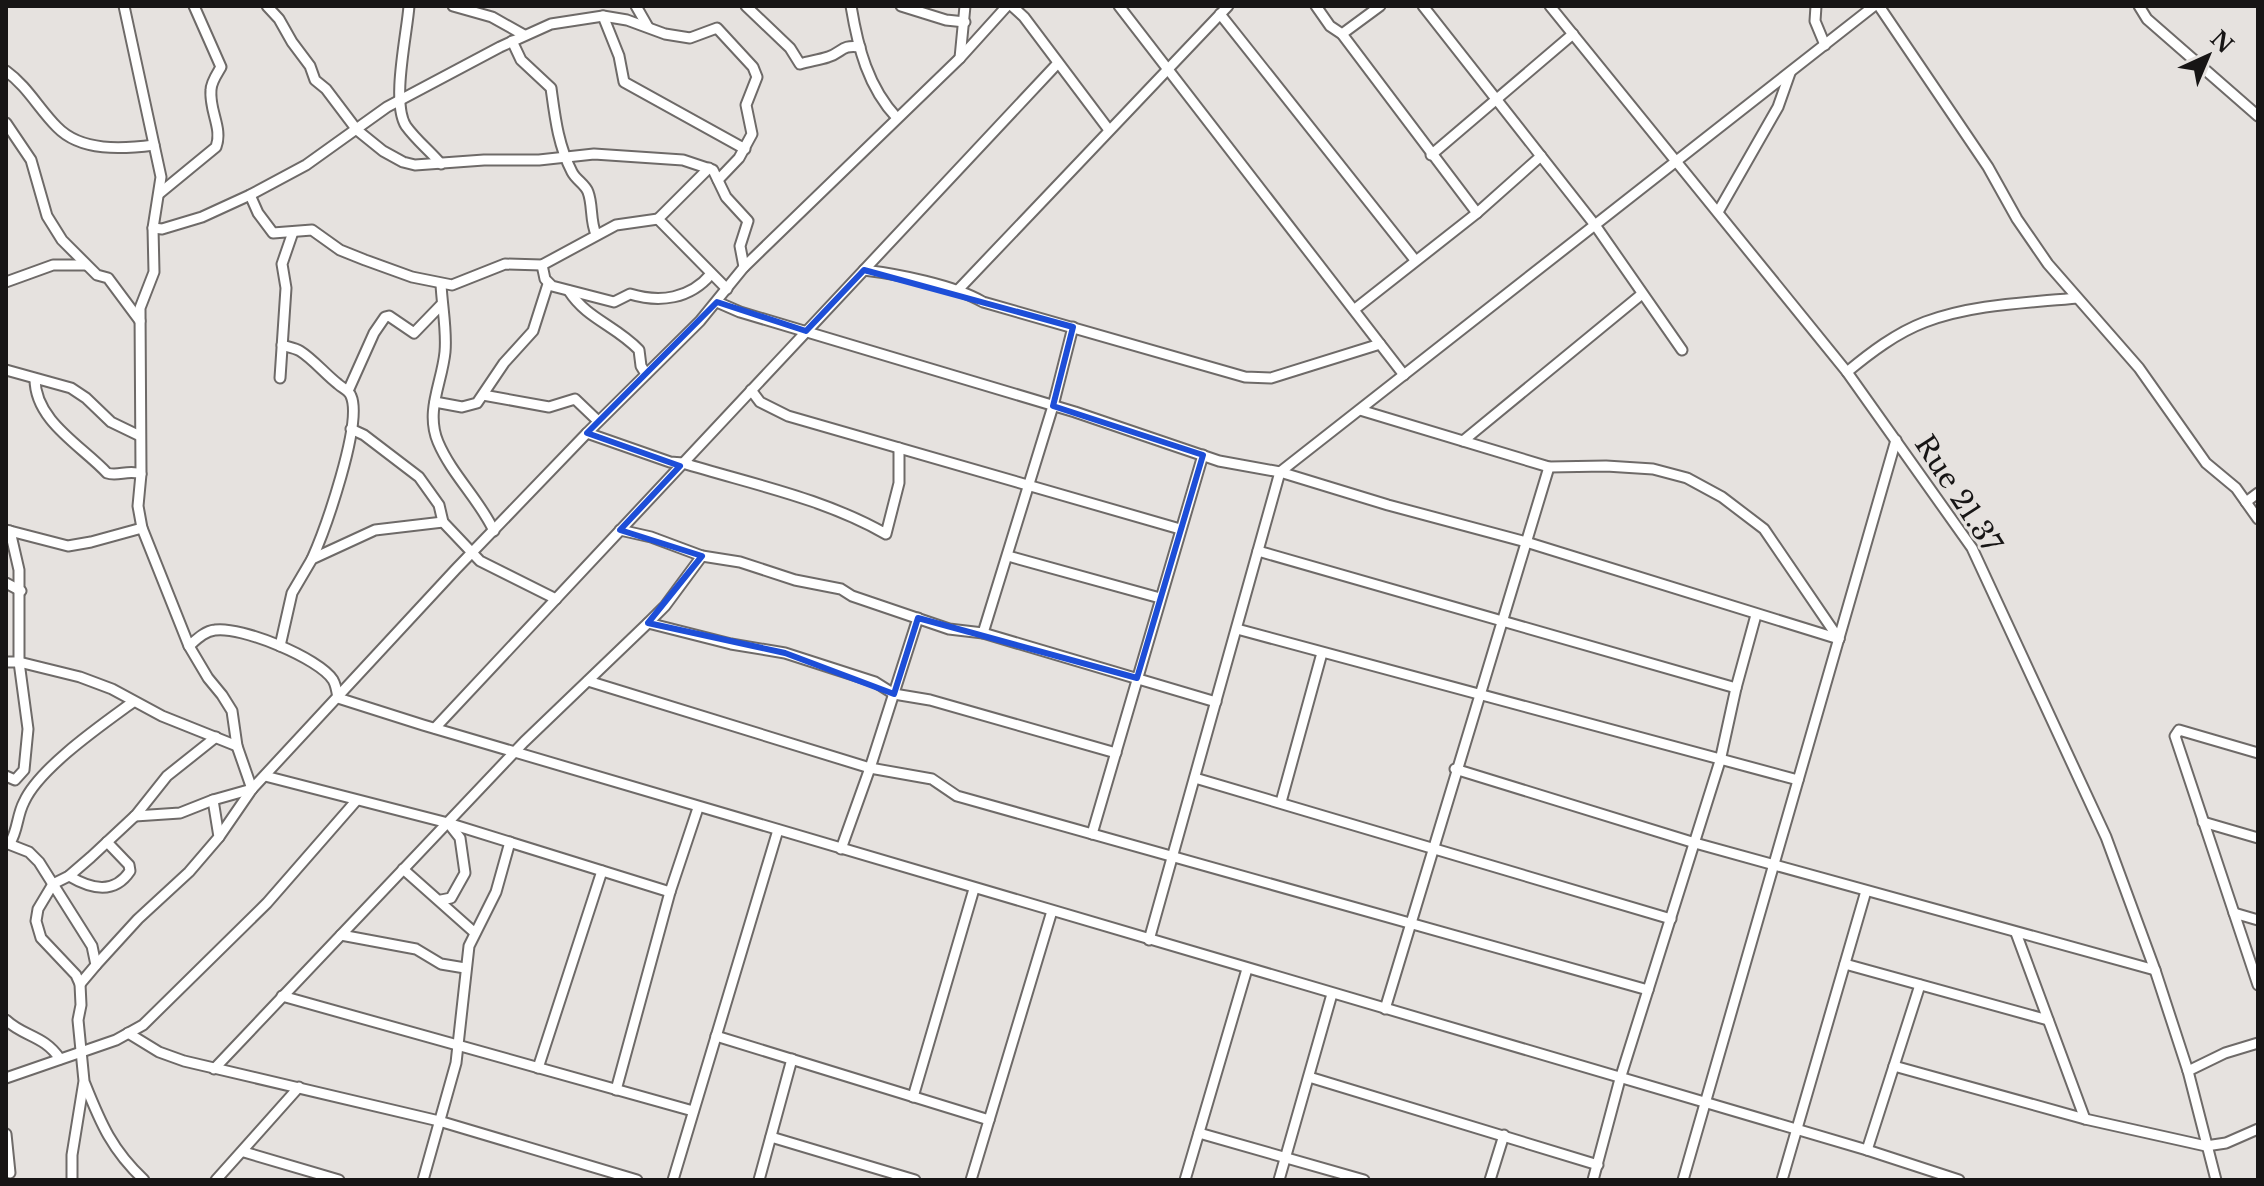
<svg xmlns="http://www.w3.org/2000/svg" width="2264" height="1186" font-family="'Libre Baskerville',serif">
	<style>
		.lines { fill: none; stroke-linecap: round; stroke-linejoin: round }
		.minor-casing { stroke: #6e6a68; stroke-width: 13 }
		.minor { stroke: #fff; stroke-width: 9 }
		.marked { fill: none; stroke: #1d4ed8; stroke-width: 6; stroke-linejoin: round }
		.labels { text-anchor: middle; dominant-baseline: central; stroke-width: 6; stroke-linejoin: round; paint-order: stroke }
		.street-label { font-size: 28px; fill: #171515; stroke: #e6e2df }
	</style>
	<rect width="100%" height="100%" fill="#e6e2df"/>
	<g class="lines">
		<defs>
			<g id="minor">
				<path d="M124 6 161 177 153 228 154 272 140 308 141 474 138 506 142 528 189 646 208 678 222 695 232 711 237 746 252 789"/>
				<path d="M267 6 279 19 292 42 310 66 315 80 326 89 357 130 383 151 403 162 415 165 484 160H539L594 154 683 160 713 170 726 197 748 221 740 246 744 267"/>
				<path d="M409 6C407 34 391 103 406 126 416 140 430 151 441 164"/>
				<path d="M453 6 492 17 524 35"/>
				<path d="M636 6 648 27"/>
				<path d="M746 6 790 48 800 64C810 61 819 60 828 57 842 53 841 44 860 47"/>
				<path d="M851 6C858 48 868 87 897 118"/>
				<path d="M901 6 946 20 965 22"/>
				<path d="M1012 6 1024 17 1109 130"/>
				<path d="M1119 6 1404 375"/>
				<path d="M1316 6 1330 26 1342 34 1477 213"/>
				<path d="M1423 6 1595 225 1682 350"/>
				<path d="M1550 6 1847 372 1972 548 2106 837 2155 970 2188 1071 2216 1180"/>
				<path d="M1816 6 1815 21 1825 45"/>
				<path d="M1879 6 1988 167 2017 219 2048 264 2139 368 2206 463 2236 488 2258 519"/>
				<path d="M2139 6 2147 19 2258 116"/>
				<path d="M1220 14 1415 260"/>
				<path d="M603 16 619 56 624 82 745 149"/>
				<path d="M1342 34 1380 6"/>
				<path d="M512 41 521 60 551 88C555 117 558 145 572 172 576 180 585 184 588 192 593 205 590 221 596 234"/>
				<path d="M960 58 965 6"/>
				<path d="M6 71C27 86 39 109 57 127 81 152 123 149 154 145"/>
				<path d="M6 123 31 160 47 216 62 240 97 275 108 278 140 321"/>
				<path d="M1431 155 1573 34"/>
				<path d="M709 168 658 219 727 289"/>
				<path d="M160 193 216 147C223 128 209 111 211 90 211 82 217 74 221 67L194 6"/>
				<path d="M250 195 258 213 273 233 312 230 340 250 365 260 412 277 452 285 505 264 542 265 616 225 658 219"/>
				<path d="M1718 212 1778 107 1790 73"/>
				<path d="M153 228 162 229 202 217 250 195 306 165 387 107 500 47 551 24 603 16 627 20 665 34 690 38 717 28 753 67 757 77 746 105 752 134 739 158 718 180"/>
				<path d="M542 265 545 279 552 286 614 302 630 294C660 303 690 299 711 274"/>
				<path d="M864 270C897 274 954 285 983 302L1245 377 1271 378 1380 344"/>
				<path d="M6 282 53 265H86"/>
				<path d="M441 284C442 306 447 330 445 352 442 383 425 411 438 442 452 475 479 499 494 531"/>
				<path d="M569 291C587 319 615 325 639 350L641 366 646 374"/>
				<path d="M957 291 1228 6"/>
				<path d="M717 302 740 312 1075 412 1219 461 1280 472 1388 505 1526 542 1839 639"/>
				<path d="M1355 309 1477 213 1541 156"/>
				<path d="M282 345C288 347 295 348 300 351 313 359 325 374 338 384 342 388 349 390 351 396 363 423 325 530 312 559"/>
				<path d="M6 370 71 388 86 398 111 422 140 436"/>
				<path d="M1847 372C1870 353 1896 333 1925 322 1973 304 2026 303 2077 298"/>
				<path d="M280 378 286 288 282 264 293 232"/>
				<path d="M35 379C35 421 82 446 107 473 118 477 128 469 141 474"/>
				<path d="M751 390 760 402 788 416 1180 529"/>
				<path d="M348 391 374 333 385 317 389 316 414 333 442 304"/>
				<path d="M483 395 549 407 575 399 598 421"/>
				<path d="M435 402 462 407 477 403 504 363 533 331 548 284"/>
				<path d="M1360 410 1549 467 1606 466 1653 469 1687 478 1722 497 1764 529 1839 639"/>
				<path d="M351 429 364 435 419 477 439 505 443 522 480 561 556 599"/>
				<path d="M587 433 670 462 683 463C751 484 823 498 886 534L899 483V448"/>
				<path d="M1463 441 1642 294"/>
				<path d="M2246 502 2258 493"/>
				<path d="M6 530 68 546 91 542 142 528"/>
				<path d="M620 530 651 537 702 556 740 562 795 580 841 589 852 596 949 629 983 633 1216 702"/>
				<path d="M1258 551 1736 688"/>
				<path d="M1008 556 1160 598"/>
				<path d="M6 583 21 591"/>
				<path d="M648 623 731 644 785 653 875 682 894 694 930 700 1116 753"/>
				<path d="M1237 629 1798 780"/>
				<path d="M983 633 1053 406 1073 327"/>
				<path d="M189 646C197 639 205 631 215 630 241 626 319 658 333 680 336 685 337 692 338 698L423 725 1867 1150 1959 1180"/>
				<path d="M280 646 292 593 312 559 375 530 443 522"/>
				<path d="M6 662H19L80 677 112 689 162 716 237 746"/>
				<path d="M588 681 870 768 932 779 957 796 1648 990"/>
				<path d="M435 728 1058 63"/>
				<path d="M2258 753 2179 730 2175 736 2258 985"/>
				<path d="M1455 769 1695 843 2155 970"/>
				<path d="M6 776 15 780 24 770 28 729 19 662V570L10 531"/>
				<path d="M265 776 448 823 670 892"/>
				<path d="M1195 778 1671 919"/>
				<path d="M1281 802 1322 653"/>
				<path d="M135 816 180 813 213 800"/>
				<path d="M2203 822 2258 838"/>
				<path d="M1092 834 1203 455"/>
				<path d="M219 837 252 789 456 569 587 433 700 321 744 267 960 58 1007 6"/>
				<path d="M6 843 29 852 39 862 92 946 96 965 80 984"/>
				<path d="M10 843C18 830 17 815 24 802 39 768 103 724 133 702"/>
				<path d="M841 849 870 768 918 618"/>
				<path d="M403 869 475 933"/>
				<path d="M69 876C91 889 114 895 130 871L129 865 107 842"/>
				<path d="M441 900 451 898 465 873 460 838 449 824"/>
				<path d="M2234 913 2258 920"/>
				<path d="M2016 933 2085 1119"/>
				<path d="M341 935 416 949 441 964 465 968"/>
				<path d="M1149 940 1280 472 1874 6"/>
				<path d="M1845 964 2048 1020"/>
				<path d="M96 965 138 919 189 872 219 837 213 800 252 789"/>
				<path d="M282 996 693 1111"/>
				<path d="M1385 1009 1549 467"/>
				<path d="M6 1020C24 1037 44 1035 60 1059"/>
				<path d="M128 1033 159 1052 184 1061 439 1121 637 1180"/>
				<path d="M716 1036 989 1120"/>
				<path d="M1894 1066 2085 1119 2206 1146 2226 1143 2258 1129"/>
				<path d="M538 1068 602 871"/>
				<path d="M214 1069 524 742 648 623 665 606 702 556"/>
				<path d="M2188 1071 2225 1053 2258 1043"/>
				<path d="M1309 1077 1598 1165"/>
				<path d="M6 1078 116 1040 143 1025 267 903 356 801"/>
				<path d="M85 1084C101 1124 112 1150 144 1180"/>
				<path d="M616 1090 670 892 698 808"/>
				<path d="M913 1097 974 889"/>
				<path d="M1199 1133 1364 1180"/>
				<path d="M6 1134 10 1173"/>
				<path d="M771 1137 915 1180"/>
				<path d="M1867 1150 1920 985"/>
				<path d="M244 1152 339 1180"/>
				<path d="M72 1180V1155L84 1081 78 1020 81 1005 80 984 76 975 41 938 36 921 38 909 53 884 69 876 91 857 136 815 167 776 216 737"/>
				<path d="M216 1180 299 1087"/>
				<path d="M423 1180 456 1063 469 946 496 892 510 842"/>
				<path d="M673 1180 778 830"/>
				<path d="M759 1180 792 1059"/>
				<path d="M971 1180 1052 911"/>
				<path d="M1185 1180 1247 969"/>
				<path d="M1279 1180 1332 994"/>
				<path d="M1490 1180 1504 1135"/>
				<path d="M1593 1180 1620 1079 1720 761 1736 688 1756 615"/>
				<path d="M1683 1180 1896 440"/>
				<path d="M1782 1180 1866 891"/>
			</g>
		</defs>
		<use href="#minor" class="minor-casing"/>
		<use href="#minor" class="minor"/>
	</g>
	<path class="marked" d="M864 270 1073 327 1053 406 1203 455 1137 678 918 618 894 694 785 653 648 623 702 556 620 530 680 466 587 433 717 302 806 331Z"/>
	<g class="labels">
		<g class="street-label">
			<text transform="translate(1958 494) rotate(57)">Rue 21.37</text>
		</g>
	</g>
	<rect width="2264" height="1186" fill="none" stroke="#171515" stroke-width="16"/>
	<g transform="translate(2208 56) rotate(44)" stroke="#e6e2df" stroke-width="6" paint-order="stroke">
	<path d="M0-6L14 30L0 20L-14 30Z" fill="#171515"/>
	<text y="-12" font-size="22" font-weight="bold" text-anchor="middle" fill="#171515">N</text>
	</g>
</svg>
